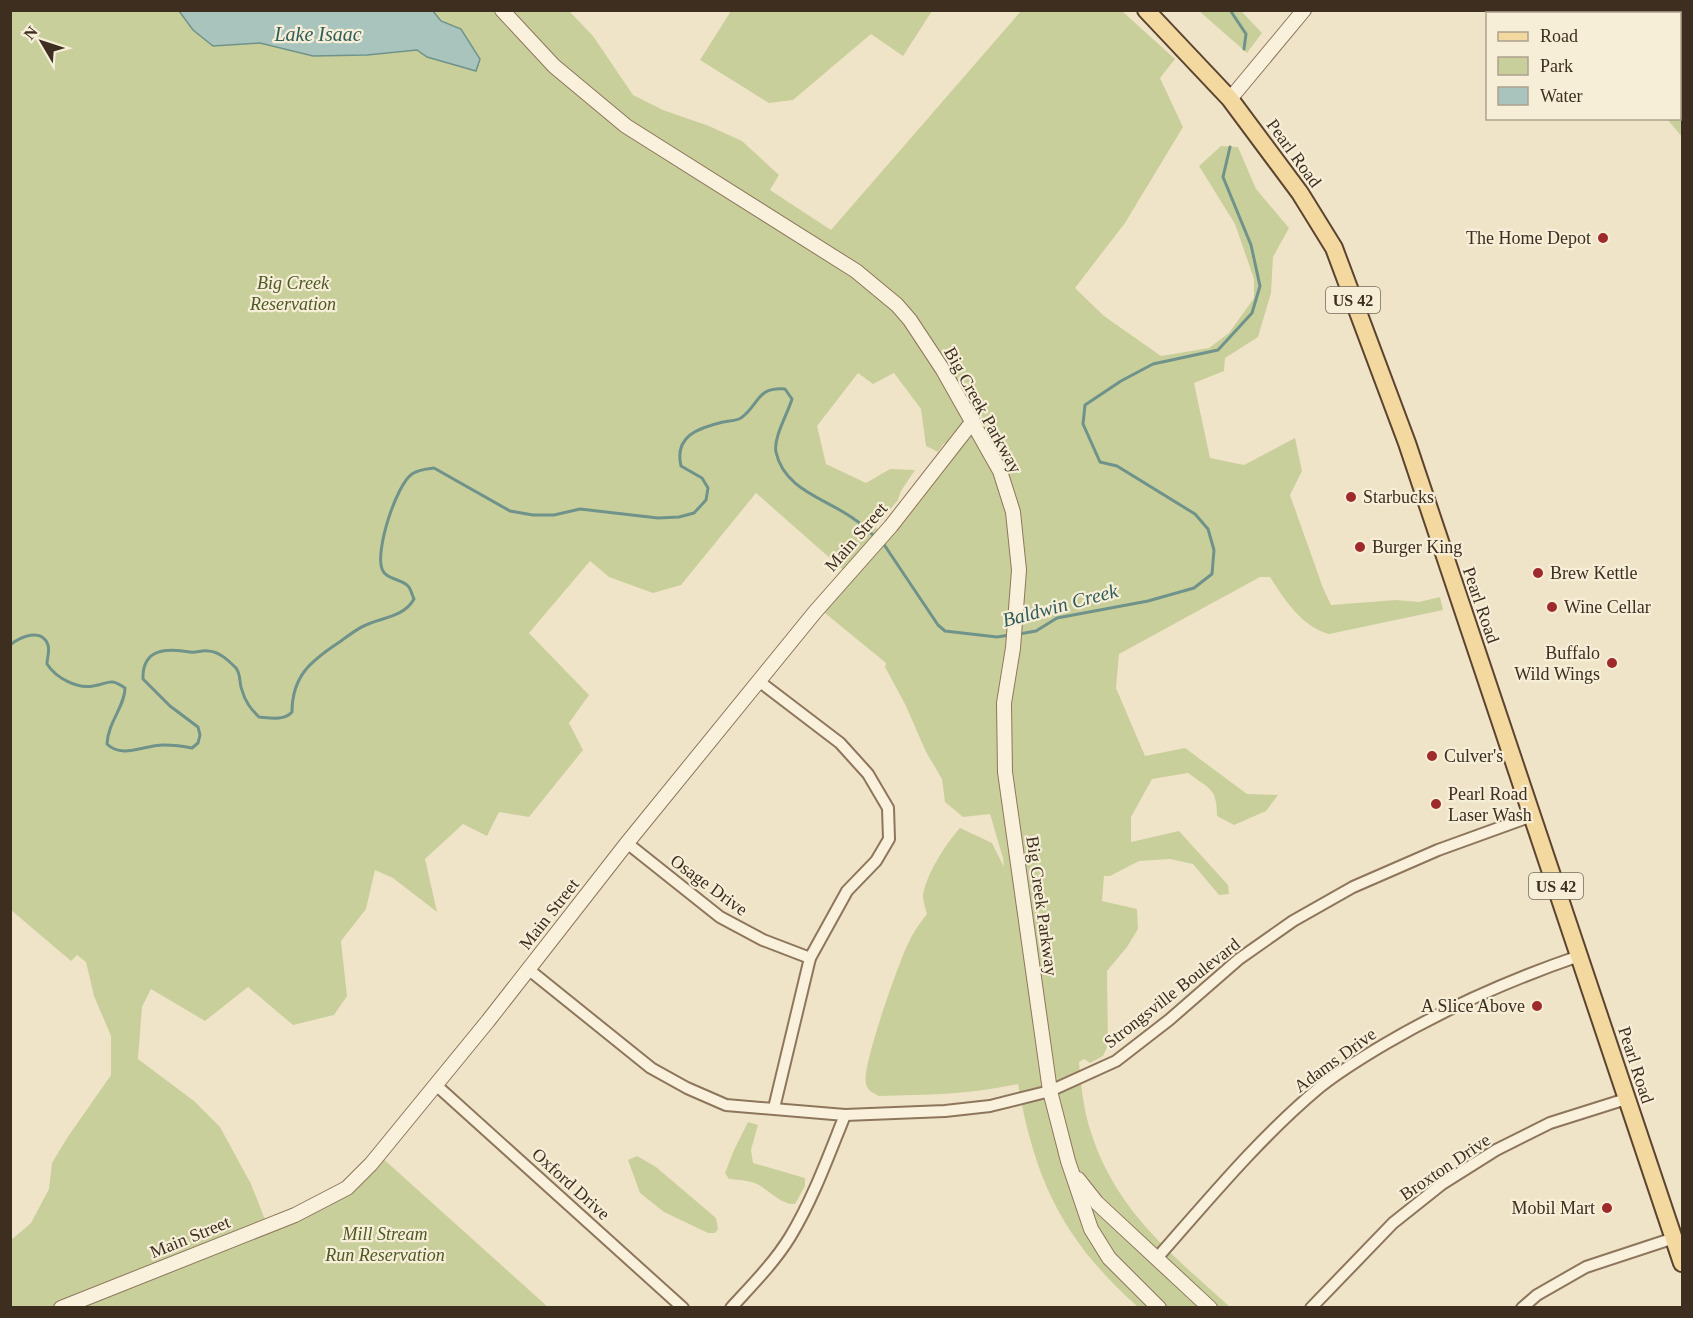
<svg xmlns="http://www.w3.org/2000/svg" width="1693" height="1318" font-family="'Times New Roman',serif">
	<style>
		.green { fill: #c9cf9b; fill-rule: evenodd }
		.water { fill: #a9c4bc; stroke: #6f938a; stroke-width: 1.5 }
		.lines { fill: none; stroke-linecap: round; stroke-linejoin: round }
		.stream { stroke: #6f938a; stroke-width: 3 }
		.minor-casing { stroke: #8d765c; stroke-width: 14 }
		.tertiary-casing { stroke: #8d765c; stroke-width: 16 }
		.primary-casing { stroke: #5b4430; stroke-width: 20 }
		.motorway-casing { stroke: #5b4430; stroke-width: 22 }
		.minor { stroke: #faf1dc; stroke-width: 10 }
		.tertiary { stroke: #faf1dc; stroke-width: 14 }
		.primary { stroke: #f3d9a0; stroke-width: 16 }
		.motorway { stroke: #e0a458; stroke-width: 20 }
		.poi-dot { fill: #9e2a2b; stroke: #f7eed8; stroke-width: 2 }
		.labels { text-anchor: middle; dominant-baseline: central; stroke-width: 4.5; stroke-linejoin: round; paint-order: stroke }
		.shield { fill: #f7eed8; stroke: #756857; stroke-width: 1.5 }
		.shield-label { font-size: 16px; font-weight: bold; fill: #3d2e20 }
		.street-label { font-size: 18px; fill: #3d2e20; stroke: #f7eed8 }
		.poi-label { font-size: 18px; fill: #3d2e20; stroke: #f7eed8; text-anchor: start }
		.park-label { font-size: 18px; font-style: italic; fill: #4d5a26; stroke: #f7eed8 }
		.water-label { font-size: 20px; font-style: italic; fill: #2f5d5a; stroke: #f7eed8 }
	</style>
	<rect width="100%" height="100%" fill="#f0e4c8"/>
	<g class="green">
		<path d="M1608 10 1612 13 1495 14 1491 11Z"/>
		<path d="M11 11H569L593 36 633 95 663 110 709 126 742 141 779 175 770 190 831 230 1021 11H1122L1175 59 1160 78 1183 127 1125 223 1075 288 1104 316 1161 356 1209 348 1229 333 1254 298V279L1235 224 1199 166 1221 146 1238 147 1256 189 1289 228 1273 257 1271 293 1258 337 1225 358 1224 371 1194 383 1210 458 1244 465 1295 438 1302 471 1290 495 1323 588 1331 605 1396 600 1419 602 1440 597 1443 610 1329 634C1302 627 1284 599 1270 577H1260L1119 654 1116 688 1145 756 1185 748 1247 794 1278 795 1266 811 1234 825 1217 816C1217 787 1209 789 1188 773L1152 779 1131 817V842L1179 831 1228 885 1229 894 1219 895 1193 864 1170 859 1139 861 1110 876H1104L1102 901 1137 909 1138 929 1127 947 1107 971 1108 1045 1103 1056 1090 1063 1084 1059 1079 1062C1081 1084 1083 1105 1089 1126 1113 1208 1169 1252 1230 1307H1138C1064 1241 1035 1182 1018 1084 972 1094 927 1095 879 1096 873 1093 868 1091 866 1084 861 1068 898 965 907 946 912 934 919 924 927 914 925 908 923 901 923 895 926 875 946 843 960 828L992 843 1004 867 1003 858 990 814 963 817 945 802 942 779 926 752 906 706 885 667 886 663 820 609 848 574 756 493 681 585 653 593 609 577 590 561 529 633 589 695 569 723 583 750 529 817 499 812 487 836 463 824 425 859 437 912 393 878 375 870 366 909 341 941 347 996 334 1015 293 1025 248 987 205 1021 151 989 142 1007 138 1059 194 1101 220 1127 251 1184 266 1222 54 1307H11L10 1241 31 1223 49 1189 52 1163 67 1138 111 1075V1036L94 996 86 962 77 955 71 961 11 910ZM858 373 873 384 894 373 921 409 926 446 938 452 944 443 951 448 882 533 875 527 898 500 901 491 915 470 890 469 866 483 826 464 817 426Z"/>
		<path d="M731 11V10L932 11 903 56 871 34 793 100 769 103 700 60Z"/>
		<path d="M1199 11H1241L1262 33 1247 53Z"/>
		<path d="M1680 62 1682 64V137L1667 119 1680 118Z"/>
		<path d="M748 1122 758 1125 751 1150 753 1163 805 1178V1186L795 1204C781 1205 769 1190 757 1184 749 1180 738 1180 729 1179L725 1173 734 1150Z"/>
		<path d="M379 1155 548 1307 68 1308 349 1193Z"/>
		<path d="M637 1156 656 1167 716 1218 718 1229 715 1233H708L664 1212 640 1193 628 1160Z"/>
	</g>
	<path class="water" d="M179 11H433L441 21 461 29 480 59 476 71 427 57 417 50 367 55 313 56 260 43 213 46 193 30Z"/>
	<g class="lines">
		<g class="stream">
			<path d="M1230 10 1246 34 1244 49"/>
			<path d="M883 543 938 625 945 631 997 637 1010 635"/>
			<path d="M1019 634 1036 631 1057 618 1148 601 1194 588 1212 574 1214 550 1208 529 1195 514 1117 466 1100 462 1083 424 1085 405 1121 381 1153 364 1218 350 1252 313 1260 286 1251 245 1223 177 1230 147"/>
			<path d="M10 645C20 637 42 627 48 645 50 651 47 658 47 664 56 678 77 689 93 686 109 684 109 677 125 688 125 706 108 722 107 744 122 759 144 745 163 745 173 745 183 746 192 748L198 743 200 735 198 727 170 706 143 679C142 648 167 648 190 652 196 653 202 650 208 651 219 651 229 661 236 668 241 674 239 683 242 690 245 702 251 709 259 717 270 718 284 721 292 712 292 676 311 661 338 643 347 637 356 629 366 625 383 617 404 617 414 599 412 595 411 589 408 586 400 578 386 580 382 569 375 551 396 485 412 474 419 469 426 469 434 468L510 511 533 515H554L580 509 658 518 679 517 694 513 706 500 708 488 702 478 681 466C674 436 698 428 723 422 728 421 736 421 741 418 760 404 756 387 785 389L792 399C788 413 773 438 776 452 784 490 827 499 854 519 862 524 869 531 875 537"/>
		</g>
		<defs>
			<g id="minor">
				<path d="M760 682 840 743 868 774 888 808 889 839 876 861 847 891 810 958 774 1108"/>
				<path d="M627 843 720 917 763 940 810 958"/>
				<path d="M528 969 651 1068 687 1088 726 1105 845 1115 945 1111 990 1106 1050 1091 1116 1061 1169 1020 1239 959 1293 921 1353 887 1438 850 1532 816"/>
				<path d="M436 1085 683 1308"/>
				<path d="M1157 1258C1209 1199 1259 1138 1320 1087 1340 1071 1363 1057 1385 1044 1448 1007 1509 980 1579 956"/>
				<path d="M731 1308C752 1285 774 1263 790 1237 813 1199 828 1157 845 1115"/>
				<path d="M1311 1308 1393 1223 1442 1184 1496 1150 1550 1123 1626 1099"/>
				<path d="M1522 1308 1537 1295 1586 1267 1674 1238"/>
			</g>
			<g id="tertiary">
				<path d="M502 10 554 66 626 126 856 271 897 305 910 320 943 370 1000 471 1013 512 1019 570 1013 648 1004 703 1005 772 1050 1091 1068 1161 1091 1229 1109 1258 1159 1308"/>
				<path d="M1230 99 1304 10"/>
				<path d="M1078 1179 1097 1203 1210 1308"/>
				<path d="M61 1308 295 1215 347 1188 371 1164 488 1021 627 843 815 612 891 526 973 421"/>
			</g>
			<path id="primary" d="M1146 10 1230 99 1300 193 1334 248 1407 443 1682 1263"/>
			<g id="motorway">
				<path d="M1637 10 1641 14"/>
				<path d="M1680 42 1682 44"/>
			</g>
		</defs>
		<use href="#minor" class="minor-casing"/>
		<use href="#tertiary" class="tertiary-casing"/>
		<use href="#primary" class="primary-casing"/>
		<use href="#motorway" class="motorway-casing"/>
		<use href="#minor" class="minor"/>
		<use href="#tertiary" class="tertiary"/>
		<use href="#primary" class="primary"/>
		<use href="#motorway" class="motorway"/>
	</g>
	<g class="poi-dot">
		<circle cx="1603" cy="238" r="6"/>
		<circle cx="1351" cy="497" r="6"/>
		<circle cx="1360" cy="547" r="6"/>
		<circle cx="1538" cy="573" r="6"/>
		<circle cx="1552" cy="607" r="6"/>
		<circle cx="1612" cy="663" r="6"/>
		<circle cx="1432" cy="756" r="6"/>
		<circle cx="1436" cy="804" r="6"/>
		<circle cx="1537" cy="1006" r="6"/>
		<circle cx="1607" cy="1208" r="6"/>
	</g>
	<g class="labels">
		<g class="shield">
			<rect x="1326" y="287" width="54" height="26" rx="4.5"/>
			<rect x="1529" y="873" width="54" height="26" rx="4.5"/>
		</g>
		<g class="shield-label">
			<text x="1353" y="300">US 42</text>
			<text x="1556" y="886">US 42</text>
		</g>
		<g class="street-label">
			<text transform="translate(1294 153) rotate(54)">Pearl Road</text>
			<text transform="translate(983 410) rotate(61)">Big Creek Parkway</text>
			<text transform="translate(856 537) rotate(-49)">Main Street</text>
			<text transform="translate(1481 605) rotate(71)">Pearl Road</text>
			<text transform="translate(709 885) rotate(36)">Osage Drive</text>
			<text transform="translate(1042 906) rotate(82)">Big Creek Parkway</text>
			<text transform="translate(549 914) rotate(-52)">Main Street</text>
			<text transform="translate(1172 993) rotate(-38)">Strongsville Boulevard</text>
			<text transform="translate(1335 1060) rotate(-36)">Adams Drive</text>
			<text transform="translate(1636 1065) rotate(72)">Pearl Road</text>
			<text transform="translate(1445 1167) rotate(-34)">Broxton Drive</text>
			<text transform="translate(571 1184) rotate(42)">Oxford Drive</text>
			<text transform="translate(190 1237) rotate(-22)">Main Street</text>
		</g>
		<g class="poi-label">
			<text x="1591" y="238" text-anchor="end">The Home Depot</text>
			<text x="1363" y="497">Starbucks</text>
			<text x="1372" y="547">Burger King</text>
			<text x="1550" y="573">Brew Kettle</text>
			<text x="1564" y="607">Wine Cellar</text>
			<text x="1600" y="653" text-anchor="end">Buffalo<tspan x="1600" dy="21">Wild Wings</tspan></text>
			<text x="1444" y="756">Culver's</text>
			<text x="1448" y="794">Pearl Road<tspan x="1448" dy="21">Laser Wash</tspan></text>
			<text x="1525" y="1006" text-anchor="end">A Slice Above</text>
			<text x="1595" y="1208" text-anchor="end">Mobil Mart</text>
		</g>
		<g class="park-label">
			<text x="293" y="283">Big Creek<tspan x="293" dy="21">Reservation</tspan></text>
			<text x="385" y="1234">Mill Stream<tspan x="385" dy="21">Run Reservation</tspan></text>
		</g>
		<g class="water-label">
			<text x="318" y="34">Lake Isaac</text>
			<text transform="translate(1060 605) rotate(-15)">Baldwin Creek</text>
		</g>
	</g>
	<rect width="1693" height="1318" fill="none" stroke="#3d2e20" stroke-width="24"/>
	<rect x="1486" y="12" width="195" height="108" fill="#f7eed8" stroke="#ada18e" stroke-width="1.5"/>
	<rect x="1498" y="32" width="30" height="9" fill="#f3d9a0" stroke="#ada18e" stroke-width="1.5"/>
	<text x="1540" y="42" font-size="18" fill="#3d2e20">Road</text>
	<rect x="1498" y="57" width="30" height="18" fill="#c9cf9b" stroke="#ada18e" stroke-width="1.5"/>
	<text x="1540" y="72" font-size="18" fill="#3d2e20">Park</text>
	<rect x="1498" y="87" width="30" height="18" fill="#a9c4bc" stroke="#ada18e" stroke-width="1.5"/>
	<text x="1540" y="102" font-size="18" fill="#3d2e20">Water</text>
	<g transform="translate(42 42) rotate(309)" stroke="#f7eed8" stroke-width="4.5" paint-order="stroke">
	<path d="M0-4.5L10 22L0 15L-10 22Z" fill="#3d2e20"/>
	<text y="-9" font-size="16" font-weight="bold" text-anchor="middle" fill="#3d2e20">N</text>
	</g>
</svg>
